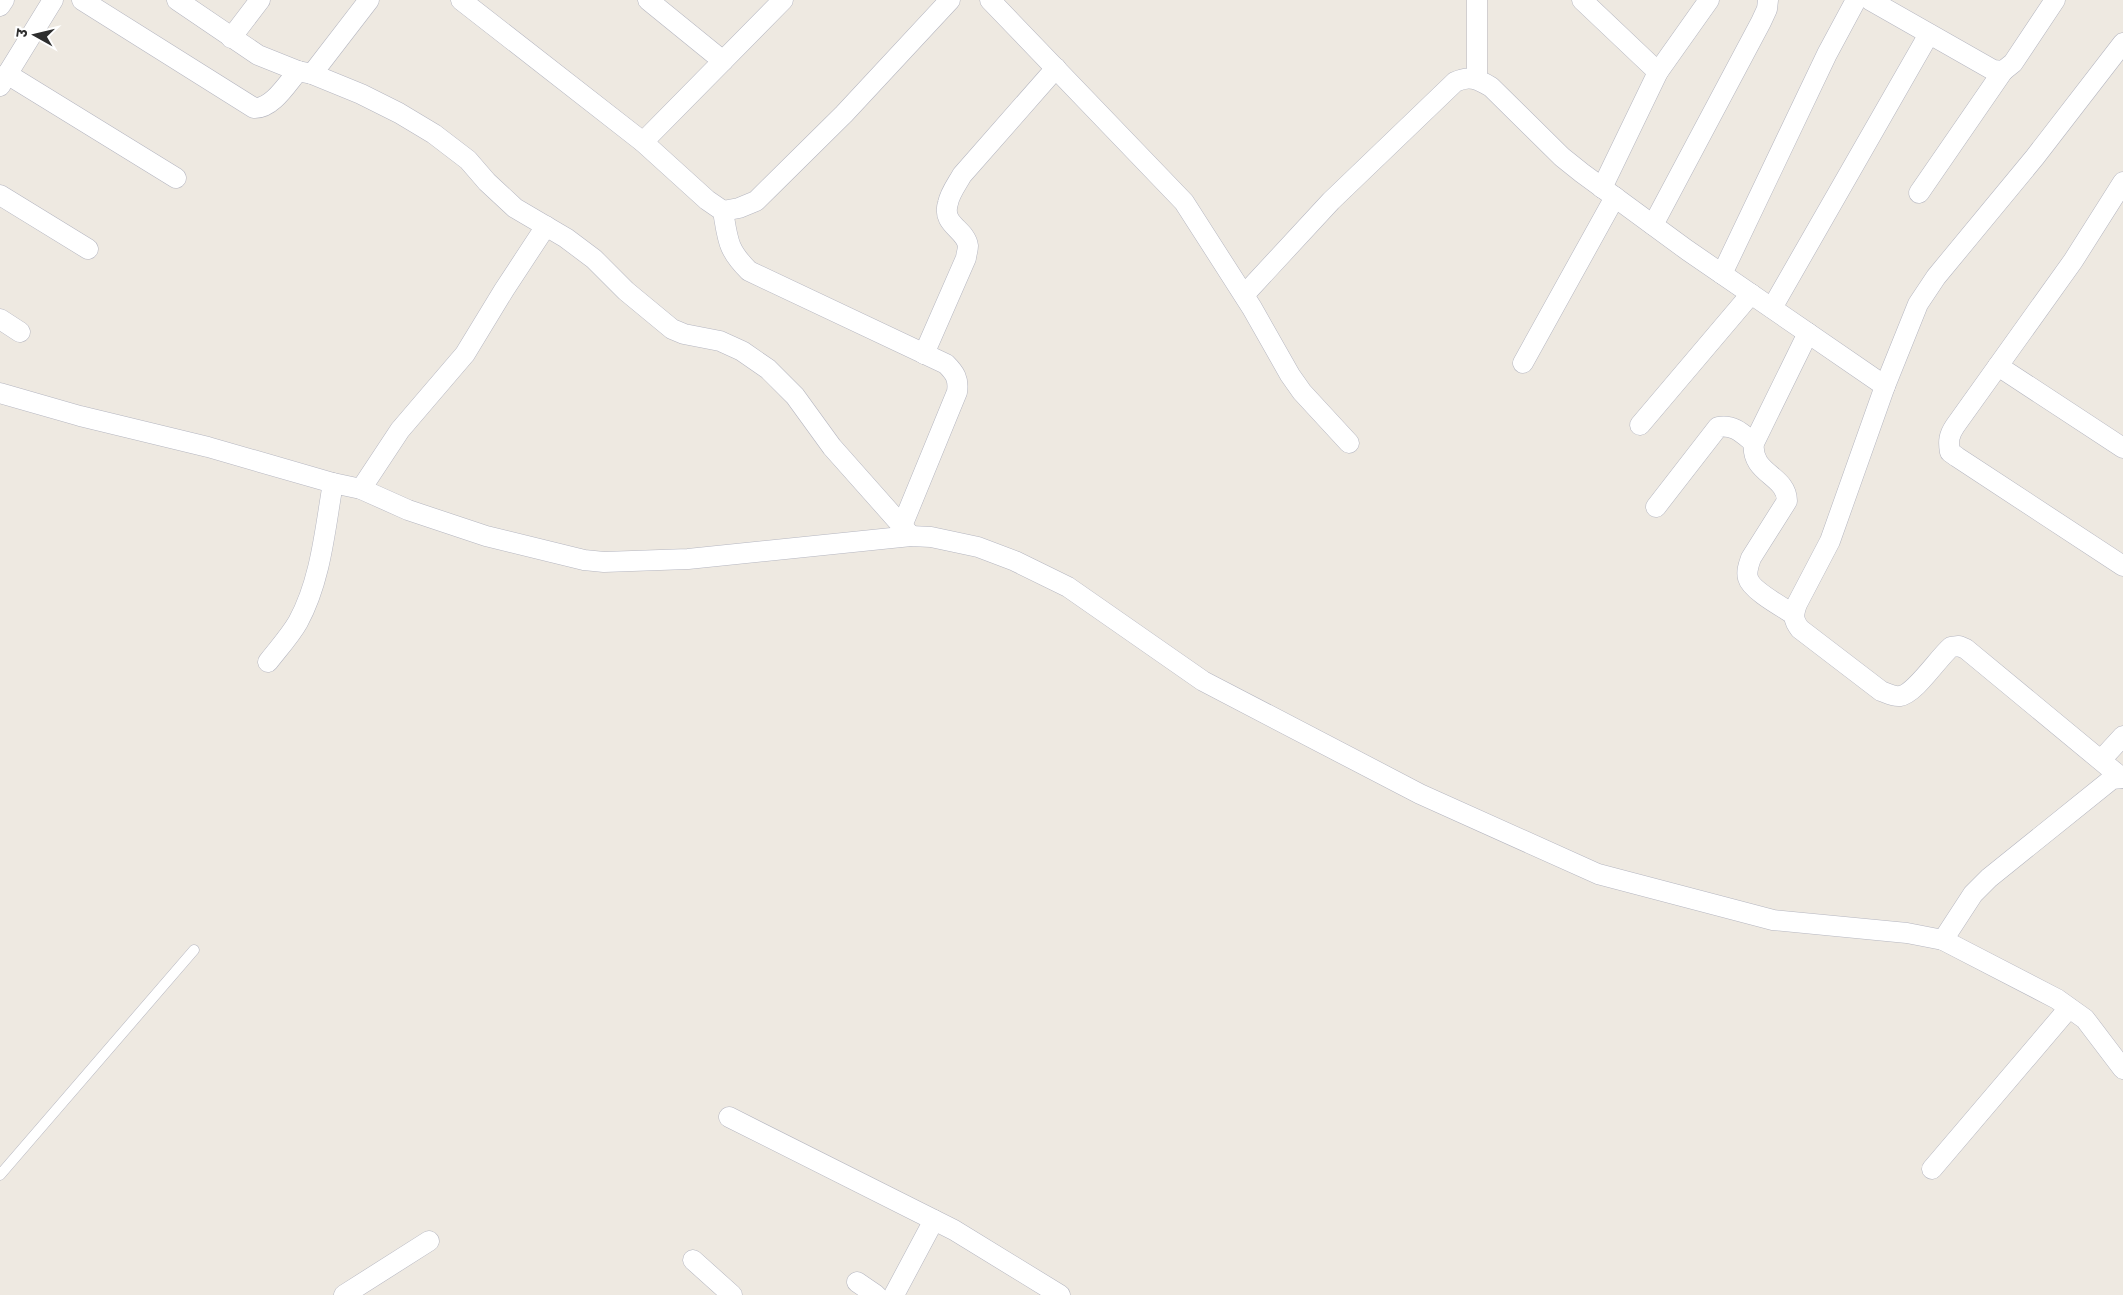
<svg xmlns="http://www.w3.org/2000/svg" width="2123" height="1295" font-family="Poppins,'Noto Sans Devanagari',sans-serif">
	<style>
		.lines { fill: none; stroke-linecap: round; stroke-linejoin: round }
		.service-casing { stroke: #b5b6c0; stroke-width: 11 }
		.minor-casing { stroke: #b5b6c0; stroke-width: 21 }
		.service { stroke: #fff; stroke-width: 10 }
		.minor { stroke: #fff; stroke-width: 20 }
	</style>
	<rect width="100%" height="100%" fill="#eee9e1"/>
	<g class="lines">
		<defs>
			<path id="service" d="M0 1175 194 950"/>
			<g id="minor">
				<path d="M82 0 254 108C272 109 287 84 298 71"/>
				<path d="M177 0 258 55 298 71 312 74 361 94 399 113 434 134 468 160 487 182 515 208 566 238 594 259 626 291 672 329 684 334 720 341 742 351 768 369 795 396 832 447 911 536"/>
				<path d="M461 0 643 142 707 200 723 211C728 240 727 249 749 271L946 364C955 373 959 379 957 392L902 526"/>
				<path d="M648 0 723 61"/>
				<path d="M990 0 1184 202 1252 308 1290 375 1302 392 1349 443"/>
				<path d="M1582 0 1658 72"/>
				<path d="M1870 0 1993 70 2003 71 2013 63 2055 0"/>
				<path d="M0 6 4 0"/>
				<path d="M231 38 260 0"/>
				<path d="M7 74 176 178"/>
				<path d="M312 74 369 0"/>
				<path d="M1477 79V0"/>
				<path d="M0 86 53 0"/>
				<path d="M643 142 783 0"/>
				<path d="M2123 182 2073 261 1955 426C1949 435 1948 441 1950 452L1957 457 2123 566"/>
				<path d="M1602 188 1658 72 1709 0"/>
				<path d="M1919 193 2003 71"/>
				<path d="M0 195 88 249"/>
				<path d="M723 211 739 208 756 201 844 114 950 0"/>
				<path d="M1653 225 1761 22 1767 9 1768 0"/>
				<path d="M1722 274 1827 54 1856 0"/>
				<path d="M1244 295 1331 201 1455 82C1469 75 1478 79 1491 87L1562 157 1582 173 1687 250 1885 386"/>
				<path d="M1772 308 1929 34"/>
				<path d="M0 319 20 332"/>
				<path d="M924 354 966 258C966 255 968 250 968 246 966 229 941 225 948 203 950 193 957 184 962 175L1056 68"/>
				<path d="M1523 363 1615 197"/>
				<path d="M1998 366 2123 448"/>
				<path d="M0 393 80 416 208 447 333 483 361 489 408 510 486 536 584 560 604 562 688 559 911 536 931 537 978 547 1015 561 1068 587 1203 681 1420 794 1598 874 1773 920 1907 933 1943 940 2057 999 2085 1019 2123 1069"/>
				<path d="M1640 425 1751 294"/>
				<path d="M361 489 400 430 465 354 504 290 546 226"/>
				<path d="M1656 507 1718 427C1734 424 1743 434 1754 443"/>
				<path d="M1793 614C1782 607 1751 590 1748 578 1746 571 1749 564 1751 558L1787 501C1787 475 1750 474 1754 443L1808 333"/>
				<path d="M268 662C278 649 290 636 298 622 321 580 325 529 333 483"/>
				<path d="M2101 760 2123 736"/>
				<path d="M2122 778 1966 649 1959 646 1951 647C1938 658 1915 694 1900 696 1893 697 1887 693 1881 691L1800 629C1793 620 1793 615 1797 604L1830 541 1885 386 1918 304 1936 277 2035 157 2123 43"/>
				<path d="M1943 940 1973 894 1989 878 2112 779 2123 778"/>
				<path d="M729 1117 954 1230 1060 1295"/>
				<path d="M1932 1169 2069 1008"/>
				<path d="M693 1260 732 1295"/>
				<path d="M857 1282 876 1295"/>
				<path d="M344 1295 429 1241"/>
				<path d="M894 1295 934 1220"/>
			</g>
		</defs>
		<use href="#service" class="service-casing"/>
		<use href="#minor" class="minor-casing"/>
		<use href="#service" class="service"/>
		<use href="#minor" class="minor"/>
	</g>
	<g transform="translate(35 35) rotate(278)" stroke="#ffffff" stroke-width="4" paint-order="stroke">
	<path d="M0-4L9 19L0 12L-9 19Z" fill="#2e2e2e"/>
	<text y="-8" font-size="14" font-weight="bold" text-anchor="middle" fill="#2e2e2e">उ</text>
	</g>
</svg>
